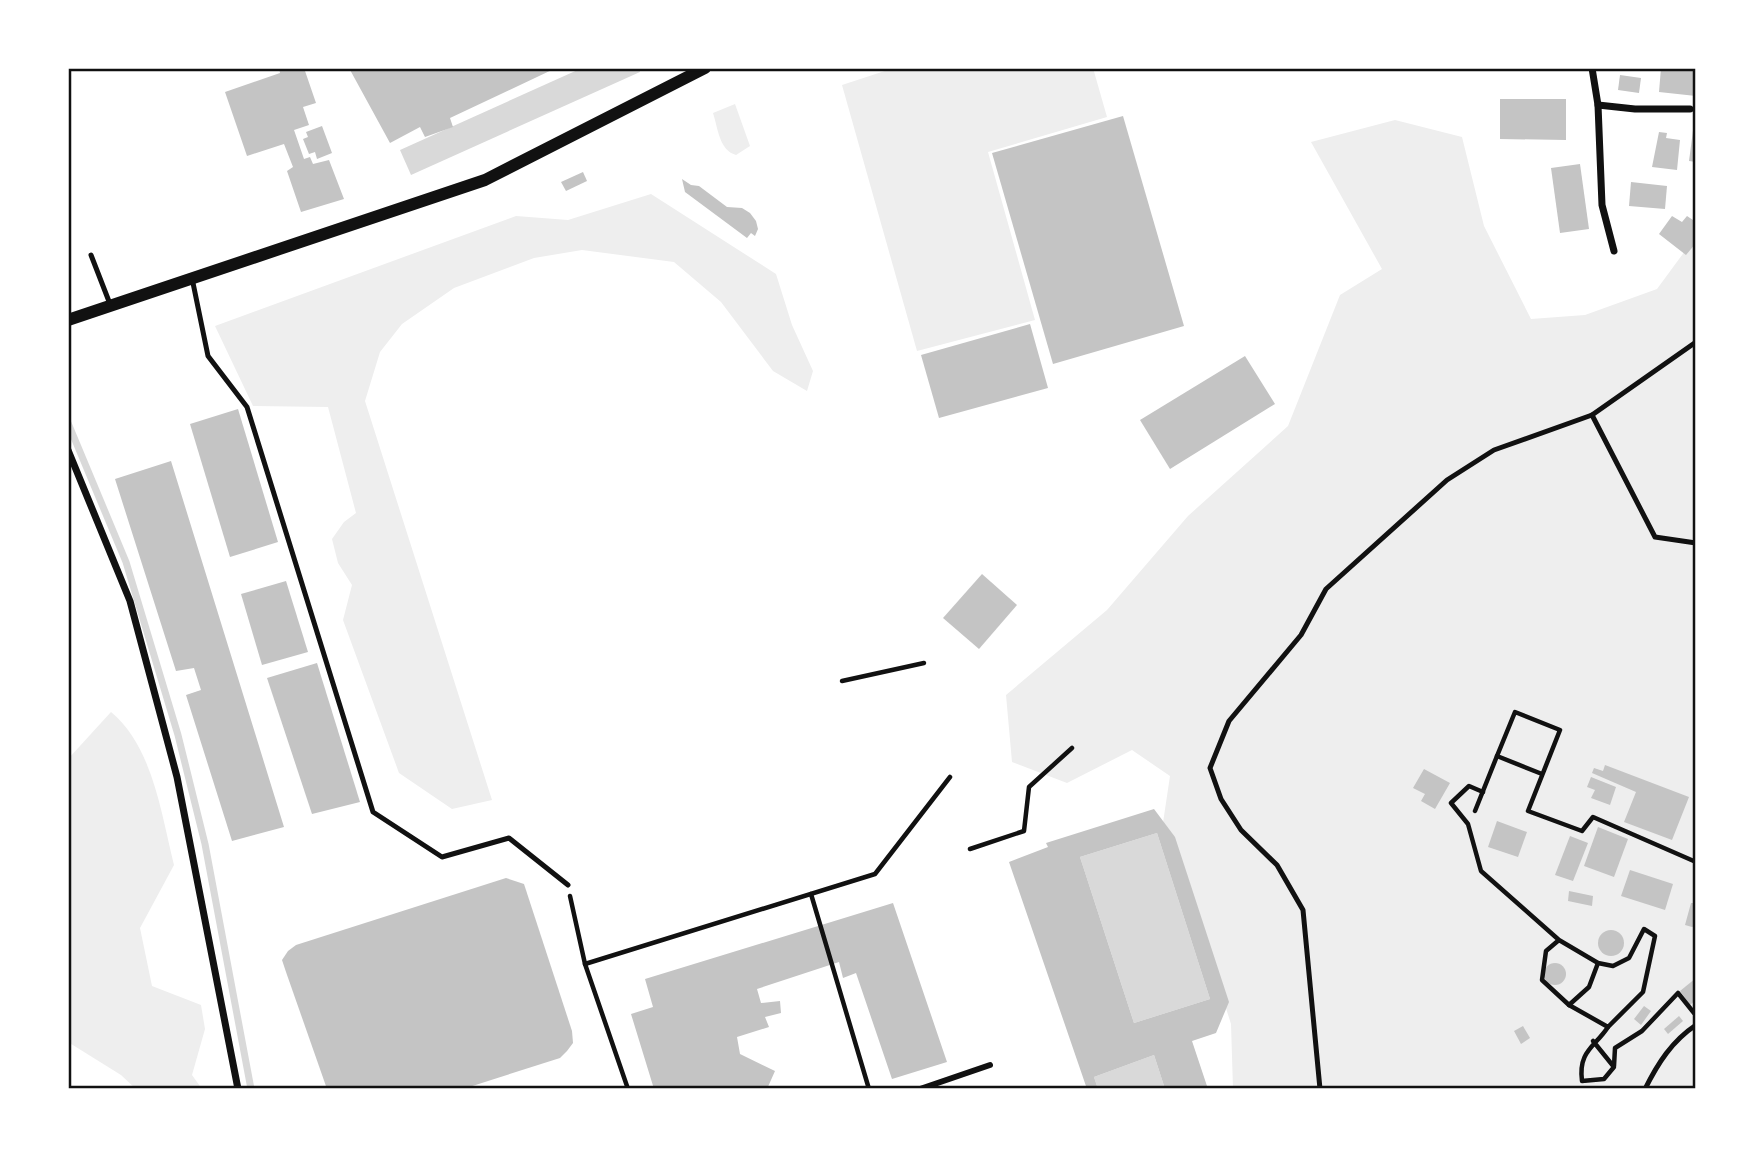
<svg xmlns="http://www.w3.org/2000/svg" width="1764" height="1157" font-family="Lato,sans-serif">
	<style>
		.green { fill: #eee }
		.water { fill: #d9d9d9 }
		.lines { fill: none; stroke-linecap: round; stroke-linejoin: round }
		.stream { stroke: #d9d9d9; stroke-width: 7 }
		.building { fill: #c4c4c4; fill-rule: evenodd }
		.path { stroke: #111; stroke-width: 4.5 }
		.service { stroke: #111; stroke-width: 5 }
		.pedestrian { stroke: #111; stroke-width: 6 }
		.minor { stroke: #111; stroke-width: 7 }
		.tertiary { stroke: #111; stroke-width: 12 }
		.neatline { fill: none; stroke: #111; stroke-width: 2.5 }
	</style>
	<rect width="100%" height="100%" fill="#fff"/>
	<g class="green">
		<path d="M894 68H1093L1107 117 988 152 1035 320 917 351 842 85Z"/>
		<path d="M735 104 750 146 736 155C719 150 718 128 713 113Z"/>
		<path d="M1395 120 1462 137 1484 226 1531 319 1585 315 1657 289 1696 236V1089H1233L1231 1024 1199 923 1161 836 1170 776 1132 750 1067 783 1012 762 1006 695 1107 610 1188 516 1288 426 1340 295 1382 269 1311 142Z"/>
		<path d="M651 194 776 274 792 325 813 371 807 391 773 371 721 302 674 262 582 250 534 258 454 288 402 324 380 352 365 401 492 800 452 809 399 773 343 620 352 585 338 563 332 539 344 522 356 513 328 407 253 406 215 326 516 216 568 220Z"/>
		<path d="M111 712C153 747 161 813 174 865L140 928 152 986 201 1005 205 1029 192 1075 202 1089H136L121 1075 68 1042V766L69 758Z"/>
	</g>
	<g class="water">
		<path d="M582 68H639L640 72 411 175 400 150Z"/>
		<path d="M1157 833 1210 999 1134 1023 1080 857Z"/>
		<path d="M1154 1055 1165 1089H1098L1094 1077Z"/>
	</g>
	<g class="lines">
		<path class="stream" d="M68 423 126 562 178 735 205 844 251 1089"/>
	</g>
	<g class="building">
		<path d="M279 68H304L316 103 303 107 309 125 294 130 304 159 310 157 313 164 329 160 344 199 301 212 287 171 293 167 284 144 247 156 225 92 280 73Z"/>
		<path d="M349 68H556L450 118 453 127 425 137 420 127 390 143Z"/>
		<path d="M1661 68H1696V96L1659 92Z"/>
		<path d="M1620 75 1641 78 1639 93 1618 90Z"/>
		<path d="M1500 99H1566V140L1500 139Z"/>
		<path d="M1123 116 1184 326 1053 364 992 153Z"/>
		<path d="M1694 123H1696V162L1689 161Z"/>
		<path d="M322 126 332 153 317 159 315 152 309 154 303 139 308 137 306 132Z"/>
		<path d="M1659 132 1667 133 1666 138 1680 140 1677 170 1652 167Z"/>
		<path d="M1580 164 1589 229 1560 233 1551 168Z"/>
		<path d="M583 172 587 181 566 191 561 182Z"/>
		<path d="M682 179 691 185 699 186 727 207 742 208 750 213 756 221 758 229 755 236 751 233 747 238 685 192Z"/>
		<path d="M1631 182 1667 186 1665 209 1629 206Z"/>
		<path d="M1672 216 1682 222 1687 216 1696 222V243L1686 255 1659 234Z"/>
		<path d="M1030 324 1048 388 939 418 921 355Z"/>
		<path d="M1245 356 1275 404 1170 469 1140 420Z"/>
		<path d="M238 409 278 542 230 557 190 424Z"/>
		<path d="M171 461 284 827 232 841 186 695 201 690 194 668 176 671 115 479Z"/>
		<path d="M982 574 1017 605 979 649 943 618Z"/>
		<path d="M286 581 308 652 262 665 241 594Z"/>
		<path d="M317 663 360 802 312 814 267 678Z"/>
		<path d="M1605 765 1689 797 1672 840 1624 822 1636 792 1592 773 1594 768 1603 771Z"/>
		<path d="M1424 769 1450 783 1435 809 1421 801 1425 794 1413 788Z"/>
		<path d="M1591 777 1616 787 1610 805 1591 798 1595 790 1587 787Z"/>
		<path d="M1154 809 1175 837 1229 1002 1216 1033 1192 1041 1208 1089H1165L1154 1055 1094 1077 1098 1089H1087L1009 862 1048 847 1046 843ZM1157 833 1210 999 1134 1023 1080 857Z"/>
		<path d="M1497 821 1527 832 1518 857 1488 847Z"/>
		<path d="M1598 827 1628 839 1614 877 1584 866Z"/>
		<path d="M1570 836 1588 843 1573 881 1555 875Z"/>
		<path d="M1630 870 1673 884 1665 910 1621 896Z"/>
		<path d="M506 878 524 884 572 1031 573 1043 567 1051 560 1058 463 1089H327L286 972 282 960 288 951 296 945Z"/>
		<path d="M1569 891 1593 896 1592 906 1568 901Z"/>
		<path d="M893 903 947 1062 892 1079 856 973 843 978 839 962 757 989 761 1003 780 1001 781 1013 765 1017 769 1027 737 1037 740 1054 775 1071 767 1089H654L631 1014 653 1007 645 979Z"/>
		<path d="M1691 903H1696V926L1692 927 1685 925Z"/>
		<circle cx="1611" cy="943" r="13"/>
		<circle cx="1555" cy="974" r="11"/>
		<path d="M1696 978V1000L1690 1005 1680 991Z"/>
		<path d="M1644 1006 1651 1011 1641 1025 1634 1019Z"/>
		<path d="M1679 1016 1683 1021 1668 1034 1664 1029Z"/>
		<path d="M1523 1026 1530 1038 1521 1044 1514 1031Z"/>
	</g>
	<g class="lines">
		<g class="path">
			<path d="M842 681 924 663"/>
			<path d="M1542 774 1497 756 1515 712 1560 730 1528 811 1582 831 1593 817 1696 862"/>
			<path d="M1483 792 1469 786 1451 803 1468 824 1481 871 1559 940 1598 963 1613 966 1629 958 1644 929 1655 936 1643 992 1608 1027 1569 1005 1542 980 1546 951 1559 940"/>
			<path d="M1475 811 1497 756"/>
			<path d="M970 849 1024 831 1029 787 1072 748"/>
			<path d="M811 894 869 1089"/>
			<path d="M570 896 585 964 628 1089"/>
			<path d="M585 964 875 874 950 777"/>
			<path d="M1569 1005 1589 987 1598 963"/>
			<path d="M1593 1041 1614 1067 1604 1079 1582 1081C1578 1051 1595 1047 1608 1027"/>
			<path d="M1614 1066 1615 1048 1642 1031 1678 993 1694 1013"/>
		</g>
		<g class="service">
			<path d="M91 255 110 304"/>
			<path d="M192 278 208 356 247 407 373 812 442 857 509 838 568 885"/>
			<path d="M1592 415 1655 537 1696 543"/>
			<path d="M1320 1089 1303 910 1277 865 1241 830 1221 799 1210 768 1229 721 1301 635 1326 589 1447 480 1494 450 1592 415 1696 342"/>
			<path d="M1645 1089C1658 1063 1672 1041 1696 1025"/>
		</g>
		<path class="pedestrian" d="M920 1089 990 1065"/>
		<g class="minor">
			<path d="M1592 68 1598 105 1602 205 1614 251"/>
			<path d="M1598 105 1635 109H1690"/>
			<path d="M68 450 130 601 177 777 238 1089"/>
		</g>
		<path class="tertiary" d="M68 320 485 180 705 68"/>
	</g>
	<rect width="1764" height="1157" fill="none" stroke="#ffffff" stroke-width="140"/>
	<rect x="70" y="70" width="1624" height="1017" class="neatline"/>
</svg>
